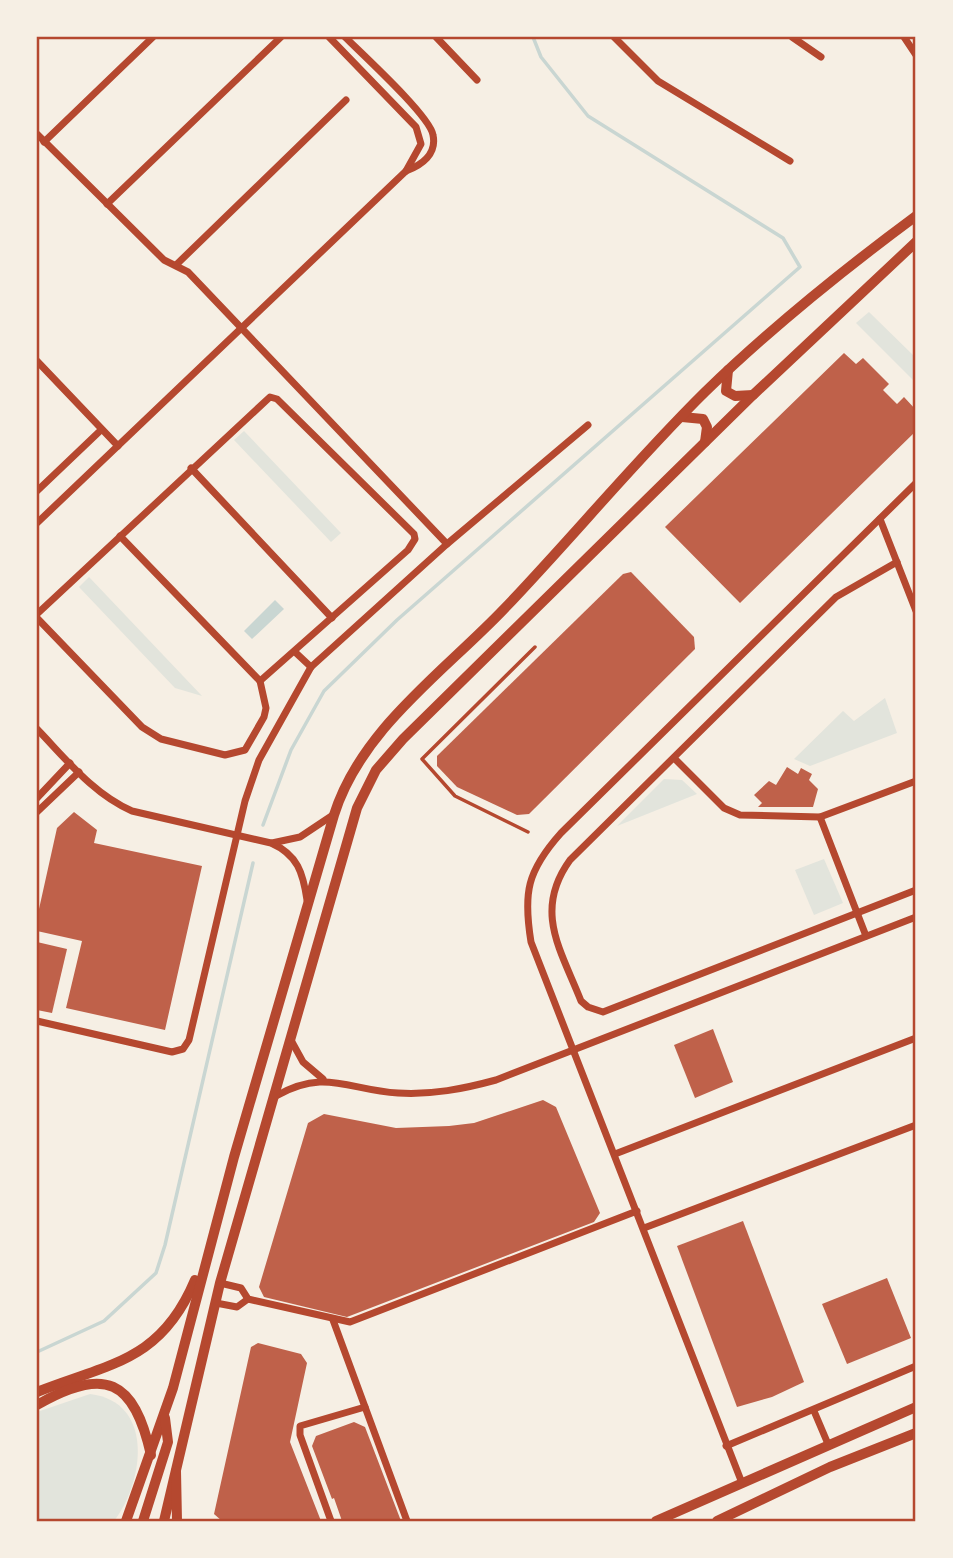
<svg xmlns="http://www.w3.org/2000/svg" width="953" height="1558" font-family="'PT Serif',serif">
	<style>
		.green { fill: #e2e4dc }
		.water { fill: #c9d6d2 }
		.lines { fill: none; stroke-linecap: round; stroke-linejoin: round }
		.stream { stroke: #c9d6d2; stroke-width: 3.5 }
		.building { fill: #bf614a }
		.service { stroke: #b5482f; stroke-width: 3.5 }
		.minor { stroke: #b5482f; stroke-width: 7 }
		.primary { stroke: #b5482f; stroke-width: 10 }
		.trunk { stroke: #b5482f; stroke-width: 10 }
		.neatline { fill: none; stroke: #b5482f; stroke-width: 2.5 }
	</style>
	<rect width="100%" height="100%" fill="#f6efe4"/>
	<g class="green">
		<path d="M869 312 916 358V383L856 323Z"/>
		<path d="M244 431 341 533 331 542 234 440Z"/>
		<path d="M89 577 202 696 175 688 79 587Z"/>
		<path d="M885 698 897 733 810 766 794 759 843 711 854 721Z"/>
		<path d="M664 779 682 780 697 794 617 826Z"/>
		<path d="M824 859 843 903 814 915 795 870Z"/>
		<path d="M90 1394C155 1402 144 1482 114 1521H37V1412Z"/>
	</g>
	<path class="water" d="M275 600 284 609 252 639 244 631Z"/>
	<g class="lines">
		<g class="stream">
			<path d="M263 825 291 750 324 691 397 620 800 267 783 238 588 116 541 57 533 37"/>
			<path d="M37 1352 104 1321 156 1273 165 1245 253 863"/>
		</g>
	</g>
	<g class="building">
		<path d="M844 353 856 364 863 358 889 384 883 390 897 404 904 397 916 410V431L740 603 665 527Z"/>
		<path d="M631 572 694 637 695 649 529 814 517 815 457 787 437 766V756L623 574Z"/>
		<path d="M787 767 798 774 801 768 812 774 809 780 818 789 813 807H758L762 803 754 795 769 781 776 785Z"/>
		<path d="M74 812 97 830 94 843 202 866 165 1030 66 1008 82 941 37 931V918L57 828Z"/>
		<path d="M37 942 67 949 52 1013 37 1010Z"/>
		<path d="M713 1029 733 1082 695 1098 674 1045Z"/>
		<path d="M543 1100 556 1107 600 1213 594 1222 347 1317 264 1297 259 1287 308 1123 324 1114 396 1128 449 1126 474 1123Z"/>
		<path d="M743 1221 804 1382 772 1397 737 1407 677 1246Z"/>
		<path d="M887 1278 911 1338 847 1364 822 1304Z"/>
		<path d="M258 1343 301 1354 307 1363 290 1442 321 1521H222L214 1514 251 1347Z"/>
		<path d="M354 1422 365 1427 401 1521H342L334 1498 332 1499 312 1446 316 1436Z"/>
	</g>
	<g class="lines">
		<path class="service" d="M528 832 455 796 422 759 535 647"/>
		<g class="minor">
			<path d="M329 37 416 127 421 144 406 171"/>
			<path d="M436 37 477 80"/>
			<path d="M614 37 658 81 790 161"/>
			<path d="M792 37 821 57"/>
			<path d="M904 37 916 55"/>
			<path d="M37 134 164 260 188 272 447 544"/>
			<path d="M44 142 153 37"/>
			<path d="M107 204 281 37"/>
			<path d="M176 265 346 100"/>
			<path d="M37 361 118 446"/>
			<path d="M191 468 332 618"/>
			<path d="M37 491 101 430"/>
			<path d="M880 519 916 611"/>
			<path d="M37 523 406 171C422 165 437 154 433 135 430 116 362 54 345 37"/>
			<path d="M120 536 260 681"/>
			<path d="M897 562 836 597 570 860C533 911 561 950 581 1001L588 1007 603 1012 916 890"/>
			<path d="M37 614 270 397 277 399 414 534 415 539 408 550 260 681 266 708 264 717 245 750 225 755 161 739 142 727 37 618"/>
			<path d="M295 652 311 667"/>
			<path d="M37 729C66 759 93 794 132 811L271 843C298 855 303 873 307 900"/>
			<path d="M674 758 724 808 740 815 820 817 916 781"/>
			<path d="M37 798 70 763"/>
			<path d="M37 812 79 772"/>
			<path d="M820 817 866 936"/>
			<path d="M272 843 300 837 333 815"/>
			<path d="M37 1021 172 1052 183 1049 189 1040 245 801 259 760 311 667 447 544 588 425"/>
			<path d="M292 1042 303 1062 323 1079"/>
			<path d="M276 1096C325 1068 348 1090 398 1093 432 1095 463 1089 496 1080L916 917"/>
			<path d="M615 1154 916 1038"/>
			<path d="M644 1228 916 1125"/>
			<path d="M220 1283 241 1288 248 1299 350 1322 637 1211"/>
			<path d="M216 1303 237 1307 248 1299"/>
			<path d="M333 1320 407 1521"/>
			<path d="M814 1411 828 1444"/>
			<path d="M726 1446 916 1366"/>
			<path d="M742 1483 531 942C523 893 527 871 561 833L916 483"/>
			<path d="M331 1521 300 1435V1426L365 1407"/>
		</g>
		<g class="primary">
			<path d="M728 370 726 391 735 396 753 395"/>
			<path d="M682 417 703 419 707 427 705 442"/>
			<path d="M37 1392C111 1363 161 1361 195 1280"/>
			<path d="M126 1521 173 1388 234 1157 334 815C361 729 444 672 504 609 572 538 635 461 705 392 771 328 843 270 916 216"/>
			<path d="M143 1521 168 1442 165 1418"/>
			<path d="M164 1521 220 1283 357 808 376 770 403 739 753 395 916 242"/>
		</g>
		<g class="trunk">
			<path d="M37 1405C105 1366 134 1379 151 1455"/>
			<path d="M176 1471 177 1521"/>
			<path d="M656 1521 916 1407"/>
			<path d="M717 1521 830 1467 916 1433"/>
		</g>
	</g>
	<rect width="953" height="1558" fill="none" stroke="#f6efe4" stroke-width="77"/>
	<rect x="38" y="38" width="876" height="1482" class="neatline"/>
</svg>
